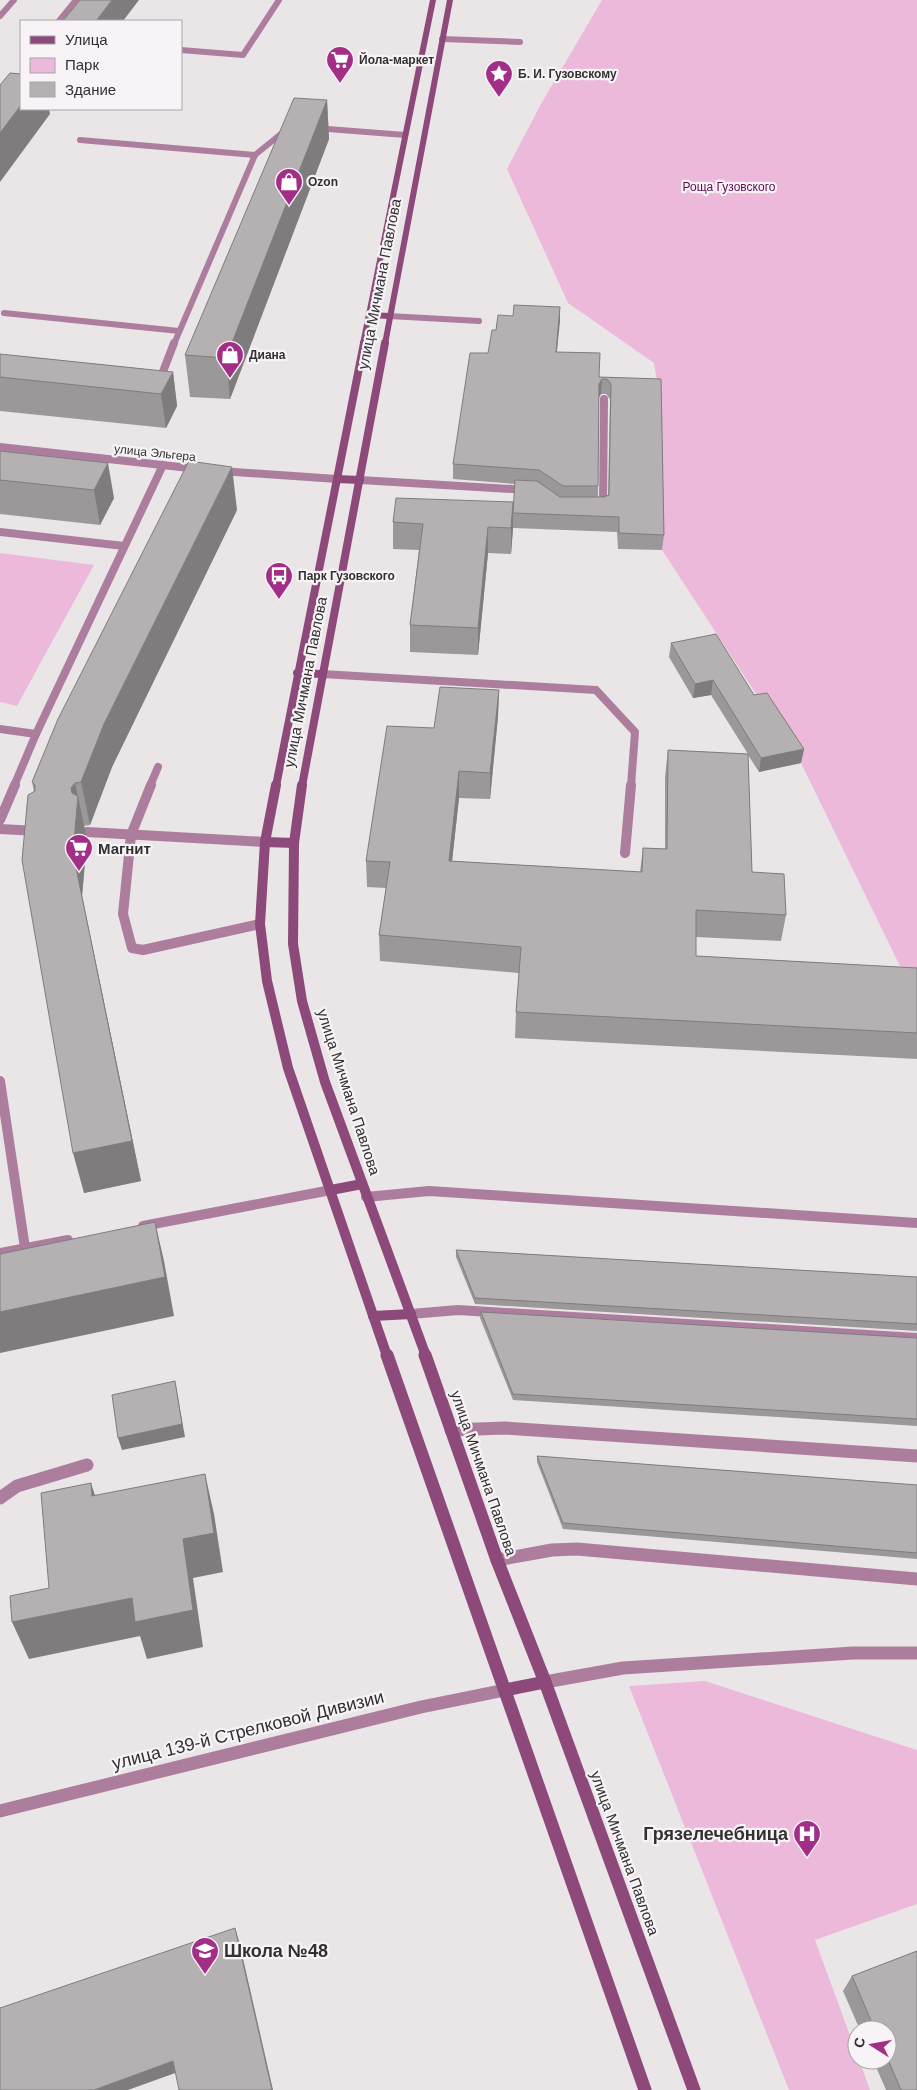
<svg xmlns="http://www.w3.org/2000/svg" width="917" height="2090" font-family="Arial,sans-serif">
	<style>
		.green { fill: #ecb9db }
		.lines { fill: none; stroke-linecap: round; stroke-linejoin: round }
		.service-far3 { stroke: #ad7d9e; stroke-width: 6 }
		.service-far2 { stroke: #ad7d9e; stroke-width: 8 }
		.service-far1 { stroke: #ad7d9e; stroke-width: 10 }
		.service { stroke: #ad7d9e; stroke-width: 13 }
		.minor { stroke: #ad7d9e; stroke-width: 13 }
		.tertiary { stroke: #ad7d9e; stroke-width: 8 }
		.secondary-far3 { stroke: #8c497a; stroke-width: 6 }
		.secondary-far2 { stroke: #8c497a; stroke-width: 8 }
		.secondary-far1 { stroke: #8c497a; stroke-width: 10 }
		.secondary { stroke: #8c497a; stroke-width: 13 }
		.wall { fill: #9c989a; fill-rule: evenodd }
		.shaded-wall { fill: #7f7c7d }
		.building { fill: #b5b1b3; stroke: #7f7c7d }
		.labels { text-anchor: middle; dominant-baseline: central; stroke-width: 4.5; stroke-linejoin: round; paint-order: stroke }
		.far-poi-label { font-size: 12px; font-weight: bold; fill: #323132; stroke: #f7f3f6; text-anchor: start }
		.far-park-label { font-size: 12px; fill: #5f0c4e; stroke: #f7f3f6 }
		.far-street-label { font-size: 12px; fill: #323132; stroke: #f7f3f6 }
		.street-label { font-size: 15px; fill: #323132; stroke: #f7f3f6 }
		.poi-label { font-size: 15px; font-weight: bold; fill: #323132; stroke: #f7f3f6; text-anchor: start }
		.near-street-label { font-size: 18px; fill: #323132; stroke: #f7f3f6 }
		.near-poi-label { font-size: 18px; font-weight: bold; fill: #323132; stroke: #f7f3f6; text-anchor: end }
	</style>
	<rect width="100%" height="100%" fill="#eae6e8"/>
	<g class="green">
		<path d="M602 0H917V1001L801 763 662 550 659 394 654 363 568 303 507 169 541 104Z"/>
		<path d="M0 553 94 565 17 706 0 702Z"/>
		<path d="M705 1681 917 1750V1904L815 1940 870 2090H789L629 1686Z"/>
	</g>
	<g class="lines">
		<g class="service-far3">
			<path d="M0 16 14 0"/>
			<path d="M59 21 76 0"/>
			<path d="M442 39 520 42"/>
			<path d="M181 50 243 55 279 0"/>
			<path d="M315 128 405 135"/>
			<path d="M80 140 255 155"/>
			<path d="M4 313 179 331"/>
			<path d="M389 316 479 321"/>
			<path d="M174 344 255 155 287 129"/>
		</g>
		<g class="service-far2">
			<path d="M159 382 174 343"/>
			<path d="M360 480 528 490"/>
			<path d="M600 507H603L604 399"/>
			<path d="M0 532 124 546"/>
			<path d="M322 674 596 690 635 732 631 786"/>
			<path d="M0 729 36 734"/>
			<path d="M14 786 36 734 163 465"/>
			<path d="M150 786 158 767"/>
		</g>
		<g class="service-far1">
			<path d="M151 785 131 835 123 914 132 948 143 950 260 924"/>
			<path d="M0 820 15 785"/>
			<path d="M0 829 38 831"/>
			<path d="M87 832 265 842"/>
			<path d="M625 853 631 785"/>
			<path d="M0 1081 25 1248"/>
			<path d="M366 1197 429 1191 917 1223"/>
			<path d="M143 1226 331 1190"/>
			<path d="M0 1253 68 1240"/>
			<path d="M411 1314 458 1310 917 1338"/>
		</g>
		<g class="service">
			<path d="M451 1430 505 1428 917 1456"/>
			<path d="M0 1498 17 1486 87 1465"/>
			<path d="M497 1560 552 1550 577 1549 917 1579"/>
			<path d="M545 1682 623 1668 853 1653H917"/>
		</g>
		<path class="minor" d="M0 1811 421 1707 505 1690"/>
		<g class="tertiary">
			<path d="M0 447 198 469"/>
			<path d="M220 471 337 479"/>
		</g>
		<g class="secondary-far3">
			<path d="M370 315 389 316"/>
			<path d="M363 344 433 0"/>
			<path d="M385 344 450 0"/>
		</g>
		<g class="secondary-far2">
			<path d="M337 479 360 480"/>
			<path d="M297 673 322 674"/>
			<path d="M276 786 364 343"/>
			<path d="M302 786 385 343"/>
		</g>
		<g class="secondary-far1">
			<path d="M276 785 265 842 260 924 267 981 288 1068 387 1356"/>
			<path d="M302 785 294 843 293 944 302 1001 325 1082 426 1356"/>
			<path d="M265 842 294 843"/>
			<path d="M331 1190 362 1184"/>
			<path d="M373 1316 411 1314"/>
		</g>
		<g class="secondary">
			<path d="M387 1355 645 2090"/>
			<path d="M425 1355 497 1560 545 1682 694 2090"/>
			<path d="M505 1690 545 1682"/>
		</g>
	</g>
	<g class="wall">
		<path d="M327 100 329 139 230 399 190 397 185 355Z"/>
		<path d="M560 307 557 352 599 377 661 379 664 535 662 550 618 549 617 532 513 528 511 554 488 553 478 655 410 652V625L419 550 393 549V522L513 513 515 484 453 479V464L496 330 513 316ZM601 394H606L610 399 608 495 604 497H598L599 397Z"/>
		<path d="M0 354 173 372 177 406 166 428 0 411Z"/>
		<path d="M0 451 114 498 100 525 0 514Z"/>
		<path d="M237 510 112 767 90 825 84 826 87 839 82 896 141 1181 84 1193 34 792 32 782Z"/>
		<path d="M671 643 754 695 804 749 801 763 759 772 748 755 752 872 786 915 781 941 696 937V956L917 968V1059L515 1038 516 1012 519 973 380 961 379 935 386 888 367 887 366 861 434 728 499 690 498 716 490 799 459 798 452 861 640 872 643 848 665 849V777L668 750 748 754 711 695 693 698 669 657Z"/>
		<path d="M456 1250 917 1277V1331L475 1304 456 1257Z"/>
		<path d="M481 1312 917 1338V1426L513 1400 480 1318Z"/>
		<path d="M537 1456 917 1485V1559L563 1529 537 1462Z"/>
		<path d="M917 1951V2090H886L873 2060H887V2030H860L843 1991 852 1976Z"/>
	</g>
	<g class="shaded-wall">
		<path d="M112 0H139L123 21H96Z"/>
		<path d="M327 100 329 139 230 399 226 358Z"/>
		<path d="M21 105V109H49L50 114 0 182V133Z"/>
		<path d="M560 307V322L555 367 556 352Z"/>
		<path d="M173 372 177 406 166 428 161 394Z"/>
		<path d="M602 379 601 394 598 399 599 384Z"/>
		<path d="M108 463 114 498 100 525 94 490Z"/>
		<path d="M232 467 237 510 112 767 90 825 81 782 104 724Z"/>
		<path d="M513 502V528L511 554V528Z"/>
		<path d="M488 527V553L478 655V628Z"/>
		<path d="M713 680 711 695 693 698 695 684Z"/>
		<path d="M499 690 498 716 490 799V773Z"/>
		<path d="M804 749 801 763 759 772 761 758Z"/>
		<path d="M459 771V798L449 888V861Z"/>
		<path d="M75 783 87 839 82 896 141 1181 84 1193 73 1153V853L71 788Z"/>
		<path d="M155 1222 164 1261 174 1316 0 1353V1312Z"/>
		<path d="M175 1381 185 1437 122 1450 118 1438Z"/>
		<path d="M205 1474 214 1514 223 1572 193 1578 203 1647 147 1659 140 1636 29 1659 12 1622 183 1539Z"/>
		<path d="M91 1483 104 1523 92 1496Z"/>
		<path d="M235 1928 239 1941 273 2090H272Z"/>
		<path d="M173 2061 178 2072 128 2090H94Z"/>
	</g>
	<g class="building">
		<path d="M80 0H112L96 21H63Z"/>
		<path d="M10 73 21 74V105L0 133V85Z"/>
		<path d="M294 98 327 100 226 358 185 355Z"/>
		<path d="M514 305 560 307 556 352 600 353 599 377 661 379 664 535 619 533V517L513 513 515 480 537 481 560 497H604L609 495 611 384 607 379H602L599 384 598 486H563L539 470 453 464 470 353H488L492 330H496L498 315 513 316Z"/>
		<path d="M0 354 173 372 161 394 0 377Z"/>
		<path d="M0 451 108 463 94 490 0 480Z"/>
		<path d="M189 461 232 467 104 724 81 782 75 783 71 788 72 793 78 796 73 853 132 1141 73 1153 22 860 28 795 35 791V785L32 782 58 719Z"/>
		<path d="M396 498 513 502 511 528 488 527 478 628 410 625 423 524 393 522Z"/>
		<path d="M716 634 754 695 767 693 804 749 761 758 713 680 695 684 671 643Z"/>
		<path d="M440 687 499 690 490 773 459 771 449 861 642 872 643 848 667 849 668 750 748 754 752 872 784 874 786 915 696 910V956L917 968V1033L516 1012 521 947 379 935 390 862 366 861 387 726 434 728Z"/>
		<path d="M155 1222 165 1277 0 1312V1254Z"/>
		<path d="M456 1250 917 1277V1324L475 1298Z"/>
		<path d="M481 1312 917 1338V1419L513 1394Z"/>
		<path d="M175 1381 182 1424 118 1438 112 1395Z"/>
		<path d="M537 1456 917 1485V1553L563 1523Z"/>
		<path d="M205 1474 214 1533 183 1539 193 1610 135 1622 132 1598 12 1622 10 1596 49 1588 41 1493 91 1483 92 1496Z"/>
		<path d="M235 1928 272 2090H179L173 2061 94 2090H0V2008Z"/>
		<path d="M917 1951V2090H901L887 2057V2030H875L852 1976Z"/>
	</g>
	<defs>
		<symbol id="supermarket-pin" viewBox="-11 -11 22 30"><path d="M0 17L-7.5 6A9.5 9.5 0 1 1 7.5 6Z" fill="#a32e88" stroke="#f7f3f6"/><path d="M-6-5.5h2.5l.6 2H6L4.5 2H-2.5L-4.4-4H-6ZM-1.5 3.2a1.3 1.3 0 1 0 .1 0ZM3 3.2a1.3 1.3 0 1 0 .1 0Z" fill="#fff"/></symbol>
		<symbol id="sight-pin" viewBox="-11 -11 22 30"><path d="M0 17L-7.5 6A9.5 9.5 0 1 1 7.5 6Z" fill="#a32e88" stroke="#f7f3f6"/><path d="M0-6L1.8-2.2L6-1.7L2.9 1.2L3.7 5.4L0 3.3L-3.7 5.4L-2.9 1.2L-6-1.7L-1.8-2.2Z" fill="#fff"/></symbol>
		<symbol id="shop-pin" viewBox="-11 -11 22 30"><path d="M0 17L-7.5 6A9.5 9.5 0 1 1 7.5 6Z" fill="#a32e88" stroke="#f7f3f6"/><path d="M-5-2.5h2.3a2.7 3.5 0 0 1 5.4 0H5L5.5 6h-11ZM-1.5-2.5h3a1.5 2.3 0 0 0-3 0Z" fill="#fff"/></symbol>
		<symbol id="bus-pin" viewBox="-11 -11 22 30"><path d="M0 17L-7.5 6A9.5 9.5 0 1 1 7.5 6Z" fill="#a32e88" stroke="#f7f3f6"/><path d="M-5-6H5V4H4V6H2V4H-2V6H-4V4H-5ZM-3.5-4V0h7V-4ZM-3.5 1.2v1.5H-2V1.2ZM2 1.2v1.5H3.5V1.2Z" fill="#fff"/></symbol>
		<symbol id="hospital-pin" viewBox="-11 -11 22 30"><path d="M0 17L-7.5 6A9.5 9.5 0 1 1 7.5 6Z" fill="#a32e88" stroke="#f7f3f6"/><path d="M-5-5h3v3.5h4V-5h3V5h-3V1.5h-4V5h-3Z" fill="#fff"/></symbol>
		<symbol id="school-pin" viewBox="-11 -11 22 30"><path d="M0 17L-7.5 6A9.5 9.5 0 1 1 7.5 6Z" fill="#a32e88" stroke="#f7f3f6"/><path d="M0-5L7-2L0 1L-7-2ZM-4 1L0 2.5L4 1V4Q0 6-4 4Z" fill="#fff"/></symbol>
	</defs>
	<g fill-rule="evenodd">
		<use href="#supermarket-pin" x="324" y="44" width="32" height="43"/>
		<use href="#sight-pin" x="483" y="58" width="32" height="43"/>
		<use href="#shop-pin" x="273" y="166" width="32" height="43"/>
		<use href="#shop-pin" x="214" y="339" width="32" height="43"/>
		<use href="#bus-pin" x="263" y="560" width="32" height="43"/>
		<use href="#supermarket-pin" x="63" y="832" width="32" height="43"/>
		<use href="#hospital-pin" x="791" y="1818" width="32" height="43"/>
		<use href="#school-pin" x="189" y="1935" width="32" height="43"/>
	</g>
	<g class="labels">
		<g class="far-poi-label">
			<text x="359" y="60">Йола-маркет</text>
			<text x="518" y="74">Б. И. Гузовскому</text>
			<text x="308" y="182">Ozon</text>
			<text x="249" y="355">Диана</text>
			<text x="298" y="576">Парк Гузовского</text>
		</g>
		<g class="far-park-label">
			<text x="729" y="187">Роща Гузовского</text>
		</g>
		<g class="far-street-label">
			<text transform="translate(155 453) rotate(6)">улица Эльгера</text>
		</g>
		<g class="street-label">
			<text transform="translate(379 284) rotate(-79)">улица Мичмана Павлова</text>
			<text transform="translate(305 682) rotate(-79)">улица Мичмана Павлова</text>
			<text transform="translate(349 1092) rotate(72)">улица Мичмана Павлова</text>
			<text transform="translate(484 1473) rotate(71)">улица Мичмана Павлова</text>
			<text transform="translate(625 1853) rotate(70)">улица Мичмана Павлова</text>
		</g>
		<g class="poi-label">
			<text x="98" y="848">Магнит</text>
		</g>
		<g class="near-street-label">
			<text transform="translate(248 1730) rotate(-14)">улица 139-й Стрелковой Дивизии</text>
		</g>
		<g class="near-poi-label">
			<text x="788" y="1834">Грязелечебница</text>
			<text x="224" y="1951" text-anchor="start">Школа №48</text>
		</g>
	</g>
	<rect x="20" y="20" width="162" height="90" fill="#f7f3f6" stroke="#a8a5a8"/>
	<rect x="30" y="36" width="25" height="8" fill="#8c497a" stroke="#a8a5a8"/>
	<text x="65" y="45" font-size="15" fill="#323132">Улица</text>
	<rect x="30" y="58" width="25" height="15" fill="#ecb9db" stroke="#a8a5a8"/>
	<text x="65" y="70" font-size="15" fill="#323132">Парк</text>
	<rect x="30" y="82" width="25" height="15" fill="#b5b1b3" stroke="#a8a5a8"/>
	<text x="65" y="95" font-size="15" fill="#323132">Здание</text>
	<g transform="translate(872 2045) rotate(281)"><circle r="24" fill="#f7f3f6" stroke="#a8a5a8"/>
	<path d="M0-4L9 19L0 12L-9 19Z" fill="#a32e88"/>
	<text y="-8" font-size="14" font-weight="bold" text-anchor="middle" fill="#323132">С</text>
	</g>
</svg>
